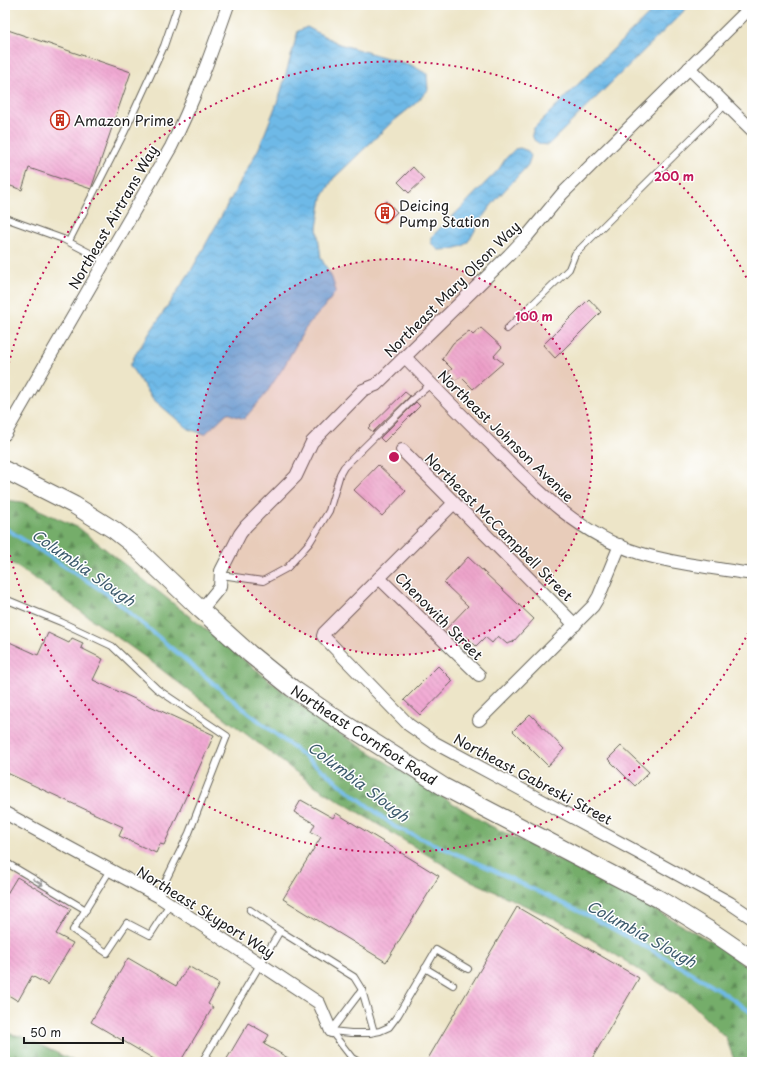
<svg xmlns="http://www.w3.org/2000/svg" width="757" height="1067" font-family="'Playpen Sans',sans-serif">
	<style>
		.forest { fill: url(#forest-firs); stroke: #486444 }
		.water { fill: url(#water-waves); stroke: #456a82 }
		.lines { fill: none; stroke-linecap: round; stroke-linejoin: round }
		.stream { stroke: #6eb9e7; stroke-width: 4 }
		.building { fill: url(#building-back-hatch) }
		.lane-casing { stroke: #656258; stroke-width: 8 }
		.street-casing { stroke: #656258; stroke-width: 14 }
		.secondary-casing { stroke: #656258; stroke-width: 19 }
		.lane { stroke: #fff; stroke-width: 6 }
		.street { stroke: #fff; stroke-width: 12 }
		.secondary { stroke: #fff; stroke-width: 17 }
		.oneway { stroke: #999 }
		.ring { fill: none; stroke: #c2185b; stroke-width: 2; stroke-dasharray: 2 4 }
		.labels { text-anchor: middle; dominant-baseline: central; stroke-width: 3; stroke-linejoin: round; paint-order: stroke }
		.poi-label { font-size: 14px; fill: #1c1c1c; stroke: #fff; text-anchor: start }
		.street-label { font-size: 14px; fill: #1c1c1c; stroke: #fff }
		.water-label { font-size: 15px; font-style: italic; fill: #3d5b6d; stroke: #fff }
		.centre { fill: #c2185b; stroke: #fff; stroke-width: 2 }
		.ring-label { font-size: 12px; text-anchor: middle; font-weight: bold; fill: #c2185b; stroke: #fff; stroke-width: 3; stroke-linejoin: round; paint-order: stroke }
	</style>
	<defs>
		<pattern id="forest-firs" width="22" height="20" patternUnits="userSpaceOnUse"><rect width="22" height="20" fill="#75ad6b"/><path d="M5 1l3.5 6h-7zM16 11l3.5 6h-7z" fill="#5f8c57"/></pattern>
		<pattern id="water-waves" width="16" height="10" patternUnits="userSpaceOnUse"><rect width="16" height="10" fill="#6eb9e7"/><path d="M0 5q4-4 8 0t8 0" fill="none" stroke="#5f9ec6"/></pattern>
		<pattern id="building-back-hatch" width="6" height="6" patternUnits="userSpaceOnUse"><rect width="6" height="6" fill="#f1a9d3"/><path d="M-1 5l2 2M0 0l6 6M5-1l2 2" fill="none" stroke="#ce91b5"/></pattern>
	</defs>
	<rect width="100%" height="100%" fill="#fff"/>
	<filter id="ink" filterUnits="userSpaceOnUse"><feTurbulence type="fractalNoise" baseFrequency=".025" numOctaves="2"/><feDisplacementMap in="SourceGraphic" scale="8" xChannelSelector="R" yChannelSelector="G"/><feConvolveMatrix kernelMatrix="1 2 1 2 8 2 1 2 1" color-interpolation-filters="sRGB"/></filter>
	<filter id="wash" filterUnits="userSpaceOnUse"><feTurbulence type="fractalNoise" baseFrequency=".012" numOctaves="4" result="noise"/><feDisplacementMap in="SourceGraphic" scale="16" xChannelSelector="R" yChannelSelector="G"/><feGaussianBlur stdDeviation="0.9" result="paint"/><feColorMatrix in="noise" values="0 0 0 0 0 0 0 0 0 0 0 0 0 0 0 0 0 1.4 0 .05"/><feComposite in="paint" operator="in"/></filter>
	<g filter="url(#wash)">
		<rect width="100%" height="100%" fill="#ede5c8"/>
		<g class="forest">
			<path d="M5 500 22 502 79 528 324 724 485 823 618 889 717 945 752 971V1062H735L726 1038 691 1003 572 927 465 878 309 782 145 657 31 576 5 559Z"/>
			<path d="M5 1033 21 1036 76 1062H7L5 1061Z"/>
		</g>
		<g class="water">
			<path d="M658 5H690L548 145 540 144 534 140 532 134 534 128Z"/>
			<path d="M307 27 339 44 411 65 427 74 428 90 416 103 390 124 333 179 322 198 317 228 321 258 332 278 336 291 329 301 305 329 283 368 265 395 244 419 227 413 205 434 188 429 153 399 130 366 135 355 192 269 259 148 280 95 298 31Z"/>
			<path d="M520 148 528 151 531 156 528 165C513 182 494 200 482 218 476 226 471 242 463 246 455 249 446 250 438 250L431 243V237L458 211 499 169 506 158 515 149Z"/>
		</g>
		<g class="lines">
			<path class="stream" d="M5 528 106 593 250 714 395 827 491 869 595 919 675 963 721 991 752 1013"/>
		</g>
		<g id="blocks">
			<g class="building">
				<path d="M5 29 131 72 91 189 29 168 22 190 5 184Z"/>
				<path d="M413 167 424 179 409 193 398 182Z"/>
				<path d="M387 201 397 212 384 224 374 212Z"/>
				<path d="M589 299 601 312 555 358 543 345Z"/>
				<path d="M481 328 502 347 494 356 503 363 473 389 461 377 455 380 448 372 452 369 442 359 453 343 469 331 473 335Z"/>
				<path d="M405 392 410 396 373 432 368 428Z"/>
				<path d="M416 402 420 406 384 442 380 438Z"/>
				<path d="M378 465 406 491 382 516 354 490Z"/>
				<path d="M468 557 534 619 513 642 507 644 498 636 492 643 485 637 476 646 466 636 459 643 445 630 468 606 444 583Z"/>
				<path d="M48 633 69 643 72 638 83 643 81 648 103 659 93 680 214 735 164 845 160 844 156 853 119 836 123 827 5 772V640L38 655Z"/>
				<path d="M438 666 453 681 420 715 404 700Z"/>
				<path d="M530 714 564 749 548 766 513 731Z"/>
				<path d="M621 746 649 772 635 786 608 759Z"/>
				<path d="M301 800 333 818 336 813 439 876 386 962 283 899 321 837 311 832 315 824 294 812Z"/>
				<path d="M17 877 71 909 56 934 73 943 48 985 32 976 18 1001 5 993V897Z"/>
				<path d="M517 907 639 978 590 1062H426Z"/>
				<path d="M128 958 176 986 188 966 219 984 208 1004 213 1007 180 1062H159L91 1022Z"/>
				<path d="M248 1023 269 1035 264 1044 295 1062H225Z"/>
			</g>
		</g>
	</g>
	<g filter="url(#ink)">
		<use href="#blocks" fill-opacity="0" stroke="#656258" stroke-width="1"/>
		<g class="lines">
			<defs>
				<g id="lane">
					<path d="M5 218 63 239 105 261"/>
					<path d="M69 241 124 133 164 46 178 5"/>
					<path d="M507 329 569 269 575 254 726 104"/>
					<path d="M221 575 263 581 287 568 310 542 329 511 340 474 344 467 413 399 431 384"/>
					<path d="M5 599 61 622 112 646 157 689 227 736 189 833 158 896"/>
					<path d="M5 862 86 910"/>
					<path d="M110 870 73 930 107 953 127 923 150 935 170 904"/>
					<path d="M250 910 280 931"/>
					<path d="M425 968 453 985"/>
					<path d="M331 1031 351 1033H370L380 1031 389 1027 398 1015 436 950 468 969"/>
					<path d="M331 1031 362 990"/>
					<path d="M331 1031 352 1058 359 1062"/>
					<path d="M202 1062 280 931 354 977 362 990 374 1032"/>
				</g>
				<g id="street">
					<path d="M689 68 752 130"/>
					<path d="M405 357C433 386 461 415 490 443 535 488 576 533 639 553 675 564 715 568 752 574"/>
					<path d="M5 434 171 147C194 101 211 54 228 5"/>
					<path d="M402 450 575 625"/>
					<path d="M454 503 324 633 323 636 409 725 435 743 639 853 730 903 752 918"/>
					<path d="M379 578 479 675"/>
					<path d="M201 610 220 587 221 571 240 534 246 526 296 476 312 442 363 390 376 385 509 255 528 235 562 194 752 6"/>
					<path d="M479 720 593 606 599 596 620 545"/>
					<path d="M5 813 158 896 319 1003 331 1031"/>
				</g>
				<path id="secondary" d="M5 470 74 505 114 530 132 544 201 610 250 654 292 688 334 717 444 787 659 899 714 933 752 959"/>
			</defs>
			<use href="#lane" class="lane-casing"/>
			<use href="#street" class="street-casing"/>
			<use href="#secondary" class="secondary-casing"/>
			<use href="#lane" class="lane"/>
			<use href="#street" class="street"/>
			<use href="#secondary" class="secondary"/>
		</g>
		<defs><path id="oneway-shaft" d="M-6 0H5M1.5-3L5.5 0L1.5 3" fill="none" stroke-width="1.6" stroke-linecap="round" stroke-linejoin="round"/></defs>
		<use class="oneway" href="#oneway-shaft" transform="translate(38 882) rotate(31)"/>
	</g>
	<circle cx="394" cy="457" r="198" fill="#c2185b" fill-opacity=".12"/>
	<g class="ring">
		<circle cx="394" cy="457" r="198"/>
		<path d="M751 627A396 396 0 0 1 5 533M5 381A396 396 0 0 1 751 287"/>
	</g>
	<defs>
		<symbol id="building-ring" viewBox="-11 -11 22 22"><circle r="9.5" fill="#fff" stroke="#c8321e" stroke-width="1.5"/><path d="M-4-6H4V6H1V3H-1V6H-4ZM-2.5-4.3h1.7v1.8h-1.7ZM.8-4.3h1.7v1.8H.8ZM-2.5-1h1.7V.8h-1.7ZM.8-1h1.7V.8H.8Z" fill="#c8321e"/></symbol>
	</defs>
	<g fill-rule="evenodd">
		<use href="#building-ring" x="49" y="109" width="22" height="22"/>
		<use href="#building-ring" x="374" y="202" width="22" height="22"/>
	</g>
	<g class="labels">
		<g class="poi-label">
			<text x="74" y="120">Amazon Prime</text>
			<text x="399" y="205">Deicing<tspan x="399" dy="16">Pump Station</tspan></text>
		</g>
		<g class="street-label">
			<text transform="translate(113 217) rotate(-60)">Northeast Airtrans Way</text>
			<text transform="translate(452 289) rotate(-45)">Northeast Mary Olson Way</text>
			<text transform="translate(506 436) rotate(44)">Northeast Johnson Avenue</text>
			<text transform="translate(499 527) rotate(45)">Northeast McCampbell Street</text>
			<text transform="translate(439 616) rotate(45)">Chenowith Street</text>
			<text transform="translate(364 735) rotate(33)">Northeast Cornfoot Road</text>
			<text transform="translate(533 779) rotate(28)">Northeast Gabreski Street</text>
			<text transform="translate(206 912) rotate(32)">Northeast Skyport Way</text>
		</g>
		<g class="water-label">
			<text transform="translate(84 567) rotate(35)">Columbia Slough</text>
			<text transform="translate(359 781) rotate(37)">Columbia Slough</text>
			<text transform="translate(642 933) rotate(29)">Columbia Slough</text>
		</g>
	</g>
	<circle cx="394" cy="457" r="6" class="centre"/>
	<g class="ring-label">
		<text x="674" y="181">200 m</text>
		<text x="534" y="321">100 m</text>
	</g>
	<rect width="757" height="1067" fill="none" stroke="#fff" stroke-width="20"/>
	<path d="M24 1037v6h99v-6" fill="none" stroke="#1c1c1c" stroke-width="2"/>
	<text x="30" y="1037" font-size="12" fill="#1c1c1c" stroke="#ffffff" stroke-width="3" paint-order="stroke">50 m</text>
</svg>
